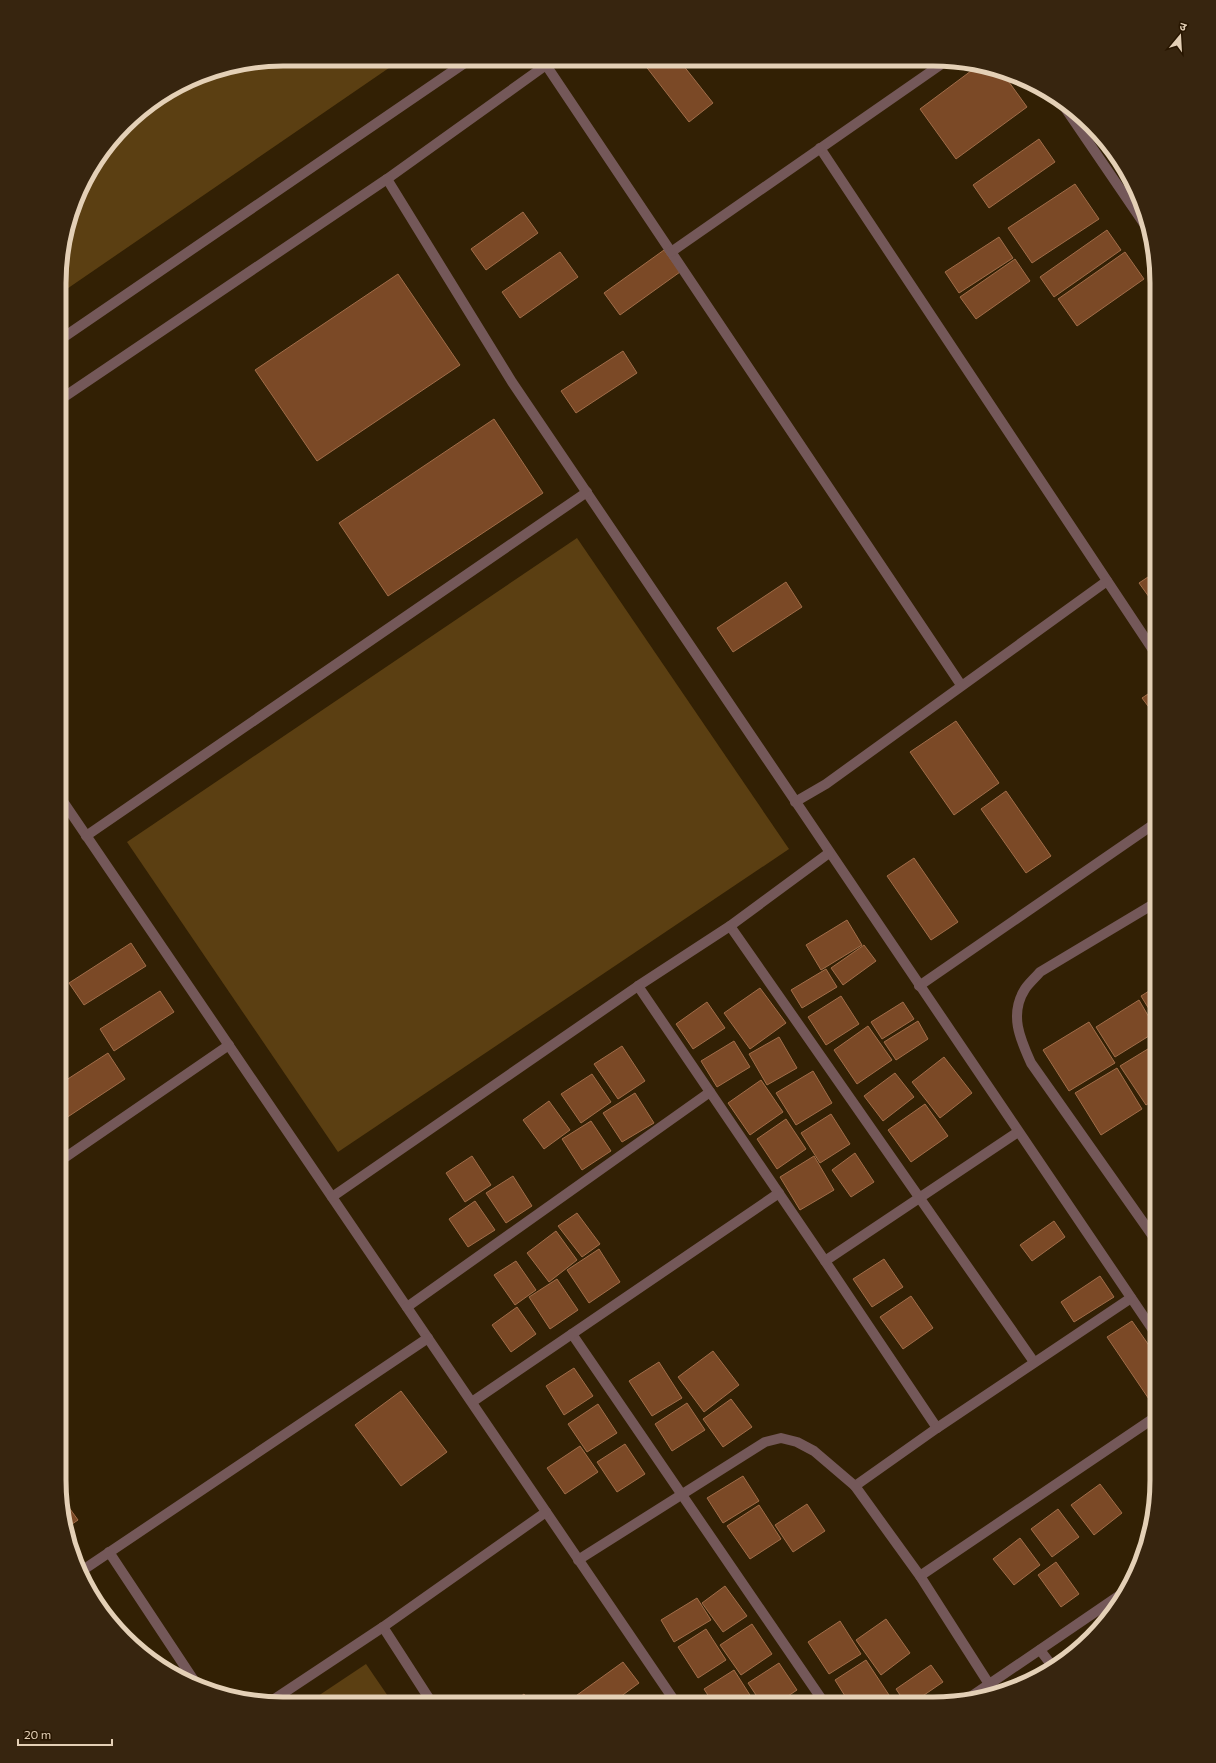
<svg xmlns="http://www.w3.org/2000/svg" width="1216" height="1763" font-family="Commissioner,'Noto Sans Devanagari',sans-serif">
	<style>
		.green { fill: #5b3f12 }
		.building { fill: #7b4926; stroke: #a16d49 }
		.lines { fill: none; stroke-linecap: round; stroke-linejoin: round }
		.lane { stroke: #745859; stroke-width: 10 }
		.street { stroke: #745859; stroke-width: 10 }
		.rim { fill: none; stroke: #e4d0b6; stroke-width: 5 }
	</style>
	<rect width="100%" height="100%" fill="#322004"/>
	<g class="green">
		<path d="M283 59H402L61 293V253L89 171 135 114 211 71Z"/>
		<path d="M577 538 789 849 338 1152 127 842Z"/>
		<path d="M366 1664 392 1702H309Z"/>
	</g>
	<g class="building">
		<path d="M641 60H679L713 103 689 122Z"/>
		<path d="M979 65 1001 71 1027 107 956 159 920 109Z"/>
		<path d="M1039 139 1055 162 989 208 973 185Z"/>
		<path d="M1075 184 1099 219 1032 263 1008 228Z"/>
		<path d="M523 212 538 233 486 270 471 249Z"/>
		<path d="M1107 230 1121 250 1054 297 1040 277Z"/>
		<path d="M999 237 1013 258 959 293 945 272Z"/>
		<path d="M664 250 680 272 620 315 604 293Z"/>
		<path d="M560 252 578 277 520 318 502 292Z"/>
		<path d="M1125 252 1144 279 1077 326 1058 299Z"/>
		<path d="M1015 259 1030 281 976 319 960 297Z"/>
		<path d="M398 274 460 365 317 461 255 370Z"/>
		<path d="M623 351 637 373 576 413 561 391Z"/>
		<path d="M494 419 543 493 388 596 339 523Z"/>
		<path d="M1157 571V608L1139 583Z"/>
		<path d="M786 582 802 607 733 652 717 628Z"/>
		<path d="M1157 688V718L1142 698Z"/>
		<path d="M956 721 999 783 954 815 910 752Z"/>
		<path d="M1006 791 1051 856 1026 873 981 809Z"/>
		<path d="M914 858 958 922 931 940 887 876Z"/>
		<path d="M847 920 862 945 821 970 806 945Z"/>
		<path d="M131 943 146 966 84 1005 69 983Z"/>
		<path d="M864 945 876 961 843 985 831 968Z"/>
		<path d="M826 969 837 987 802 1008 791 990Z"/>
		<path d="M1157 986V1022L1141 996Z"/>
		<path d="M760 988 786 1023 750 1049 724 1013Z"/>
		<path d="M160 991 174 1012 114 1051 100 1029Z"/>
		<path d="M841 996 859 1024 826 1045 808 1017Z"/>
		<path d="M1139 1000 1157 1031 1115 1057 1096 1027Z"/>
		<path d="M707 1002 725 1028 693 1049 676 1024Z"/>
		<path d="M903 1002 914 1019 882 1039 871 1022Z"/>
		<path d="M918 1021 928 1039 896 1060 884 1042Z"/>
		<path d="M1089 1022 1115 1063 1069 1091 1043 1050Z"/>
		<path d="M868 1026 892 1060 857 1084 834 1050Z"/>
		<path d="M779 1037 797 1068 767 1085 749 1054Z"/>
		<path d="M734 1041 750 1067 717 1087 701 1061Z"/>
		<path d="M1156 1044 1157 1098 1146 1105 1120 1066Z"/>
		<path d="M622 1046 645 1081 618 1099 594 1064Z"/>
		<path d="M108 1053 125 1079 60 1122V1084Z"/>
		<path d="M944 1057 972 1093 940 1118 912 1082Z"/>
		<path d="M1117 1068 1142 1109 1101 1135 1075 1093Z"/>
		<path d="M813 1071 832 1103 796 1125 776 1093Z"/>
		<path d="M895 1073 914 1097 883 1121 864 1096Z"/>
		<path d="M592 1074 611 1102 581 1123 561 1094Z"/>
		<path d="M761 1080 783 1112 750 1135 728 1103Z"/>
		<path d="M635 1093 654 1123 622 1142 603 1113Z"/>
		<path d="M549 1101 570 1130 544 1149 523 1120Z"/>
		<path d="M925 1104 948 1136 911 1162 888 1130Z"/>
		<path d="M831 1114 850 1144 820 1163 801 1133Z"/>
		<path d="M786 1119 806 1149 777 1169 757 1139Z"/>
		<path d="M591 1121 611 1151 582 1170 562 1139Z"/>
		<path d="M855 1153 874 1182 851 1197 832 1170Z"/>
		<path d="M472 1156 491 1185 465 1202 446 1173Z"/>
		<path d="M814 1156 834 1190 800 1210 780 1177Z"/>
		<path d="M513 1176 532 1206 506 1223 486 1193Z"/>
		<path d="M475 1201 495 1230 468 1247 449 1219Z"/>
		<path d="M577 1213 600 1244 582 1257 558 1226Z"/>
		<path d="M1054 1221 1065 1237 1032 1261 1020 1245Z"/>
		<path d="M556 1231 577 1260 549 1282 527 1253Z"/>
		<path d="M599 1249 620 1282 589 1303 567 1270Z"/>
		<path d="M884 1259 903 1287 872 1307 853 1279Z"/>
		<path d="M516 1261 536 1290 515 1305 494 1275Z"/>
		<path d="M1100 1276 1114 1297 1074 1322 1061 1302Z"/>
		<path d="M557 1279 578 1310 550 1329 529 1297Z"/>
		<path d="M911 1296 933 1328 903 1349 880 1317Z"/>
		<path d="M517 1307 536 1334 511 1352 492 1325Z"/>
		<path d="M1132 1321 1157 1357V1411L1107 1337Z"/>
		<path d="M713 1351 739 1385 704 1412 678 1377Z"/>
		<path d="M659 1362 682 1398 652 1416 629 1381Z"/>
		<path d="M574 1368 593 1396 564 1415 546 1386Z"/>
		<path d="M401 1391 447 1452 401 1486 355 1425Z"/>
		<path d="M731 1399 752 1427 723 1447 703 1419Z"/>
		<path d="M687 1403 705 1430 672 1451 655 1424Z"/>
		<path d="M598 1404 617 1433 587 1452 568 1424Z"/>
		<path d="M625 1444 645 1474 617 1492 597 1462Z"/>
		<path d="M580 1446 598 1472 565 1494 547 1468Z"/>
		<path d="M743 1476 759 1501 723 1523 707 1498Z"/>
		<path d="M1100 1484 1122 1513 1094 1535 1071 1505Z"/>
		<path d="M60 1495 78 1520 65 1529 63 1524Z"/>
		<path d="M807 1504 825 1531 793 1552 775 1525Z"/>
		<path d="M759 1505 781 1539 750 1559 727 1526Z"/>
		<path d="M1058 1509 1079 1537 1052 1557 1031 1529Z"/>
		<path d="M1020 1538 1040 1565 1014 1585 993 1559Z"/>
		<path d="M1056 1562 1079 1594 1061 1607 1038 1575Z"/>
		<path d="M725 1586 747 1616 723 1632 702 1603Z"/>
		<path d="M697 1598 711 1620 674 1642 661 1620Z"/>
		<path d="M886 1619 910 1653 881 1675 856 1640Z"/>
		<path d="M840 1621 861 1654 829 1674 808 1642Z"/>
		<path d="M752 1624 772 1654 741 1675 720 1645Z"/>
		<path d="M706 1629 726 1660 698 1678 678 1647Z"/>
		<path d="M866 1660 889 1695 875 1704H850L835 1680Z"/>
		<path d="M623 1662 639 1683 612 1703H566Z"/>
		<path d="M779 1663 797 1690 776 1704H762L748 1683Z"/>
		<path d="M931 1665 943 1682 911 1704H906L896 1689Z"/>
		<path d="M734 1670 755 1703H713L704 1689Z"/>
		<path d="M524 1694 530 1703H512Z"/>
	</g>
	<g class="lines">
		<path class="lane" d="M1157 1242 1031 1063C1020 1039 1009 1014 1025 989 1029 983 1035 978 1040 972L1157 902"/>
		<g class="street">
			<path d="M546 65 961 685"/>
			<path d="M1059 99 1151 234"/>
			<path d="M820 148 1157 656"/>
			<path d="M387 179 512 382 1157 1336"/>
			<path d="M671 252 946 61"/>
			<path d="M61 339 469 60"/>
			<path d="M61 399 387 179 553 60"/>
			<path d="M60 797 676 1703"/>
			<path d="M795 802 826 784 1107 581"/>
			<path d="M86 836 587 492"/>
			<path d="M730 926 1034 1362"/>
			<path d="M638 986 825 1261 937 1428"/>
			<path d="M919 986 1157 822"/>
			<path d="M60 1161 229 1045"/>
			<path d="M332 1197 638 986 730 926 829 853"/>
			<path d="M825 1261 1018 1132"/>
			<path d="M407 1307 710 1092"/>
			<path d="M572 1334 825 1704"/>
			<path d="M472 1402 779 1193"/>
			<path d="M855 1486 937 1428 1131 1298"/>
			<path d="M109 1552 199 1688"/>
			<path d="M578 1560 765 1442 781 1438 797 1442 814 1451 855 1486 920 1576 989 1684"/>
			<path d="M80 1572 428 1338"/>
			<path d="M920 1576 1157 1416"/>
			<path d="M383 1627 432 1703"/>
			<path d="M1040 1650 1053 1667"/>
			<path d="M966 1700 1126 1591"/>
			<path d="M270 1702 383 1627 546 1512"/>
		</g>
	</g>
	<path d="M0 0H1216V1763H0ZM283 66H933A217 217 0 0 1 1150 283V1480A217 217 0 0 1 933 1697H283A217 217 0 0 1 66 1480V283A217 217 0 0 1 283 66Z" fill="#37250f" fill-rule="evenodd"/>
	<path class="rim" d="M283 66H933A217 217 0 0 1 1150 283V1480A217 217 0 0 1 933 1697H283A217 217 0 0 1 66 1480V283A217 217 0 0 1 283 66Z"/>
	<g transform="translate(1180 36) rotate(18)" stroke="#281600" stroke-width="3" paint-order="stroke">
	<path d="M0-3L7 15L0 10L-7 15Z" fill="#e4d0b6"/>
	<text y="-6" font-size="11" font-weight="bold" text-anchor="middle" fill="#e4d0b6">उ</text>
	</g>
	<path d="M18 1739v6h94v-6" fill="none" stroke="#e4d0b6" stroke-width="2"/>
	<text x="24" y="1739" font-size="12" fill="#e4d0b6" stroke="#281600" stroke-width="3" paint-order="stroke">20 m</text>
</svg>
